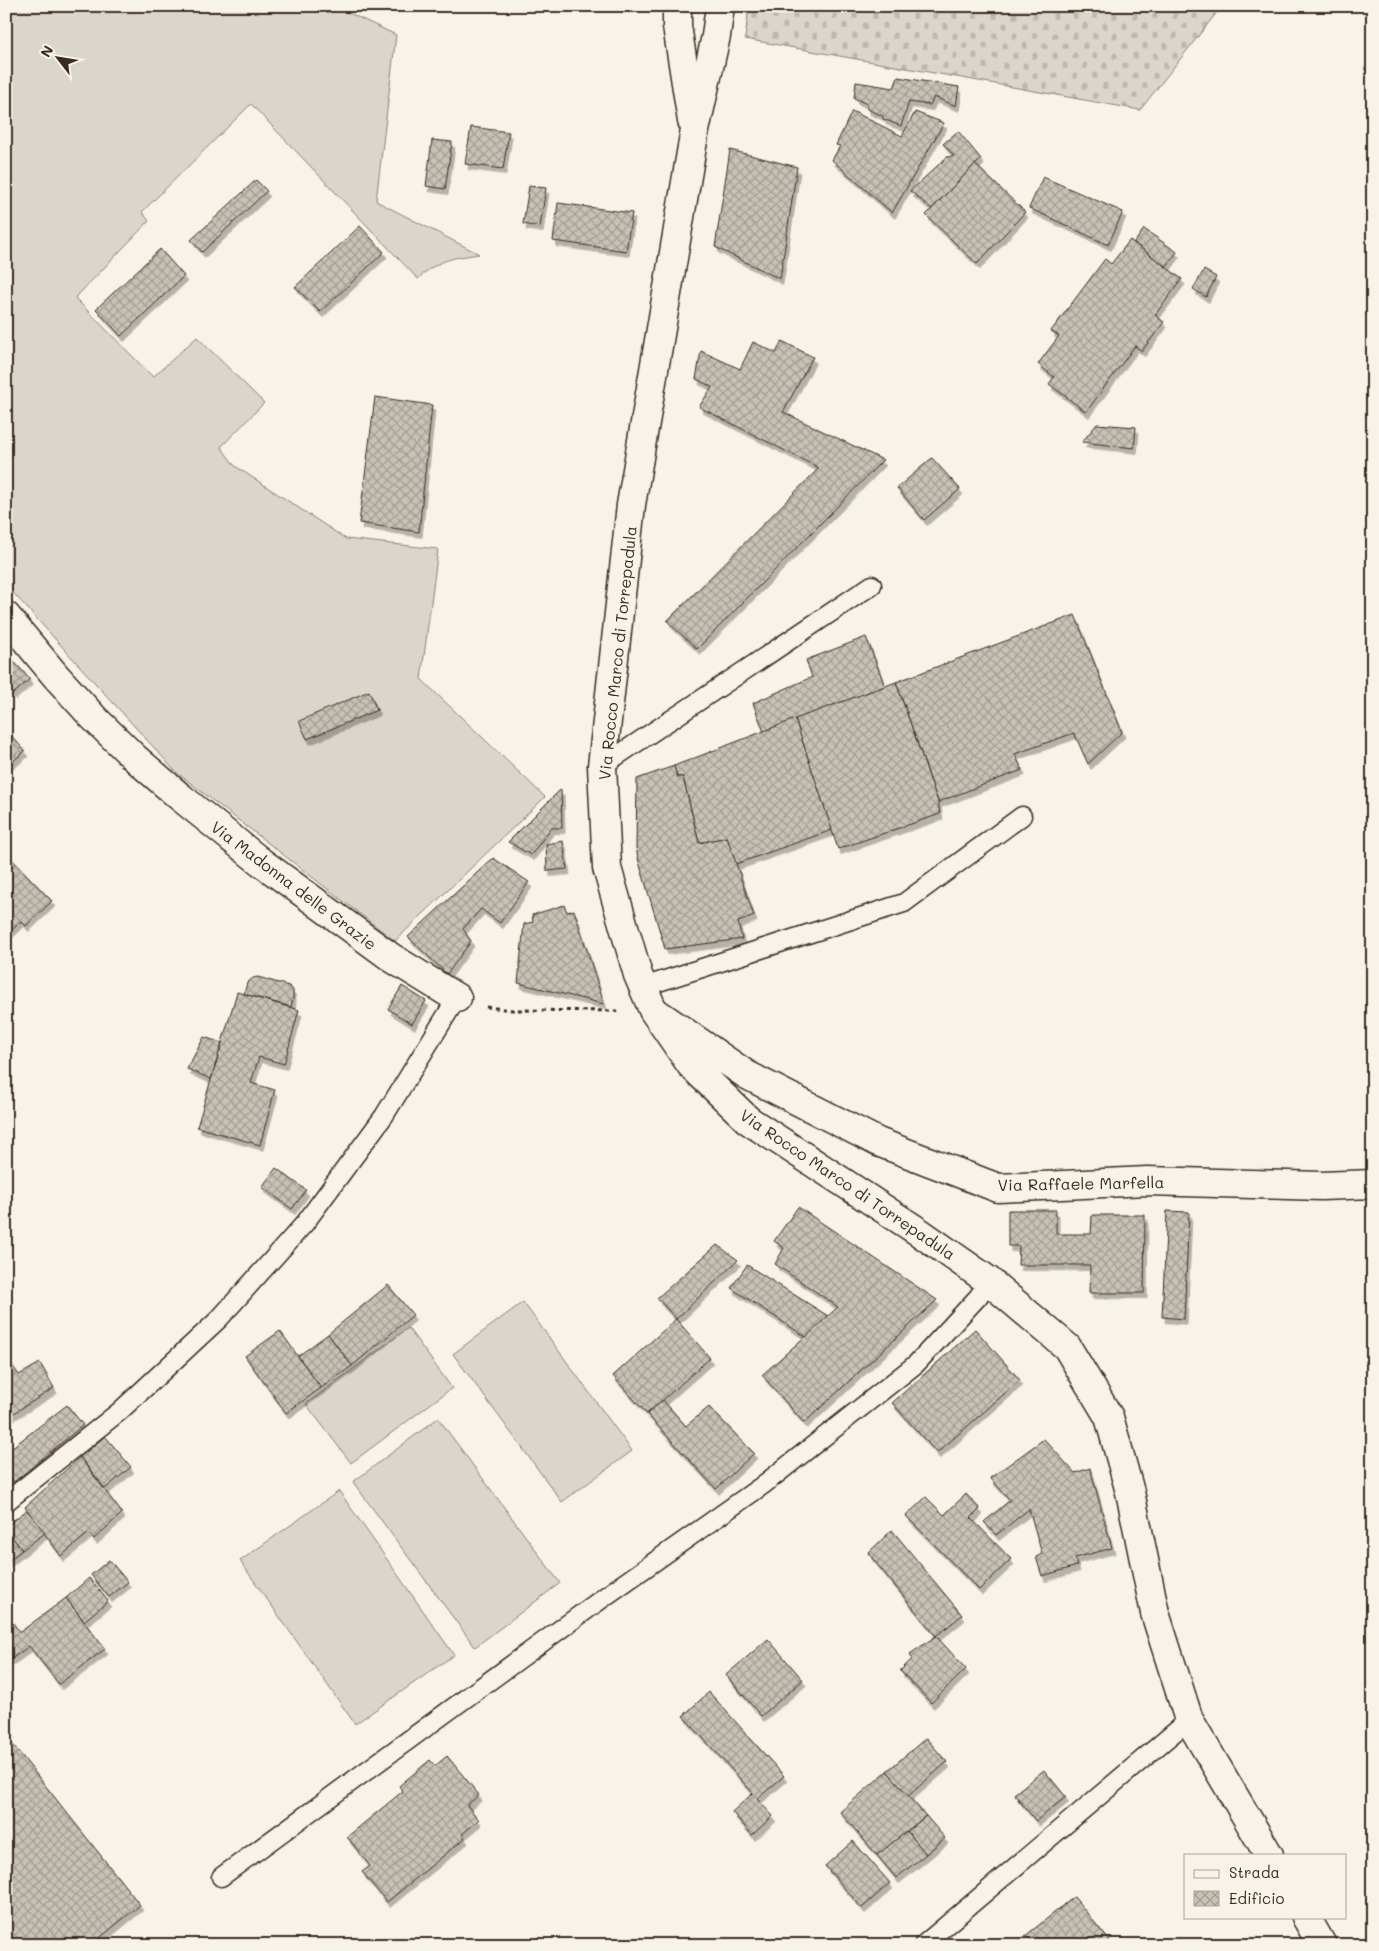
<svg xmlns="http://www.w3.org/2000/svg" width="1379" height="1951" font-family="Mali,sans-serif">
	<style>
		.grass { fill: #dbd6cb; stroke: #8b8074 }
		.cemetery { fill: url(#cemetery-stones); stroke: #8b8074 }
		.building { fill: url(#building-cross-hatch); stroke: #3b2a1e; filter: url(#shadow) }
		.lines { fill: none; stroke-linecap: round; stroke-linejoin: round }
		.lane-casing { stroke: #3b2a1e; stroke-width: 21 }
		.street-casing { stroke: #3b2a1e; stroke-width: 31 }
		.secondary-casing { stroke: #3b2a1e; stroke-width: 31 }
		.path { stroke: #3b2a1e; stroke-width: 3; stroke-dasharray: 4 4; stroke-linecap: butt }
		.lane { stroke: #f7f3e8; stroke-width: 18 }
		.street { stroke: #f7f3e8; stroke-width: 28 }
		.secondary { stroke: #f7f3e8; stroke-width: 28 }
		.labels { text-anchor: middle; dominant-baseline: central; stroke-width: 4; stroke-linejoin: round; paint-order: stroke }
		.street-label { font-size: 16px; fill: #3b2a1e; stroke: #f7f3e8 }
	</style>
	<defs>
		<pattern id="cemetery-stones" width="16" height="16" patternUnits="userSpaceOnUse" patternTransform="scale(1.25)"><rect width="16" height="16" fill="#dbd6cb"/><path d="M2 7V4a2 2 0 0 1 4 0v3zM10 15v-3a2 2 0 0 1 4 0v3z" fill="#bdb8ae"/></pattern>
		<pattern id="building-cross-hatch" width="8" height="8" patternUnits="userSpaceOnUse" patternTransform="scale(1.25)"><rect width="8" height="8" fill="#c8c1b6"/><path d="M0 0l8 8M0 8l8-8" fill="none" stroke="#a49d93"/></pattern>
		<filter id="shadow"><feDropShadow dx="3" dy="5.5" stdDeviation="0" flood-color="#0004"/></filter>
	</defs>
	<rect width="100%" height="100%" fill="#f7f3e8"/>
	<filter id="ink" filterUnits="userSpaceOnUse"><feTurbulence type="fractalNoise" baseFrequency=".02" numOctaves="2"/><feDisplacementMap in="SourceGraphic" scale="10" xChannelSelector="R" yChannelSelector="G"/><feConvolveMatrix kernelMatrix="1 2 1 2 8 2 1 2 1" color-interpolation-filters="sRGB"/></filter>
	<g filter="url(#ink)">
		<g class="grass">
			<path d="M6 6H334L396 35 376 201 479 254C453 258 438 259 418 279L251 104 142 212 149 221 75 298 153 377 197 337 264 403 221 447 235 466 346 539 438 549 421 679 545 797 395 941 176 772 6 585Z"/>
			<path d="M523 1302 632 1451 562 1502 453 1354Z"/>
			<path d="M408 1328 452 1388 351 1463 306 1404Z"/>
			<path d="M438 1418 560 1583 475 1647 353 1482Z"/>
			<path d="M339 1491 454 1655 355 1724 240 1561Z"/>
		</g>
		<path class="cemetery" d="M749 6H1222L1140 110 745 39Z"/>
		<g class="building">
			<path d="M898 77 959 87 956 106 934 97 930 105 909 102 901 126 883 119V116L867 109V104L854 98 856 82 894 88Z"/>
			<path d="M852 111 902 136 915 112 944 123 892 213 832 160 840 146 836 145Z"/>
			<path d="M471 127 509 132 503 169 465 164Z"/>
			<path d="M958 131 981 159 932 209 910 191 947 157 954 156 943 144Z"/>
			<path d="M432 140 452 142 445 189 426 186Z"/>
			<path d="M730 150 797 167 780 279 715 247Z"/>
			<path d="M975 164 1025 212 977 264 926 215Z"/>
			<path d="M1043 177 1123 212 1108 245 1029 208Z"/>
			<path d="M256 180 267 191 202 252 191 240Z"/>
			<path d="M529 186 546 188 540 227 523 224Z"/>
			<path d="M558 203 632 213 626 251 553 241Z"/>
			<path d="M360 226 384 252 320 312 295 287Z"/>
			<path d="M1144 229 1177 252 1166 267 1134 243Z"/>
			<path d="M1130 240 1182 279 1155 315 1164 322 1142 351 1135 346 1086 412 1049 384 1054 377 1038 364 1059 336 1051 331 1105 259 1111 264Z"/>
			<path d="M160 249 184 276 121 336 96 309Z"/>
			<path d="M1204 270 1216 277 1206 297 1193 289Z"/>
			<path d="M782 341 813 357 783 412 883 460 697 649 667 621 819 468 699 407 712 387 696 379 701 351 740 369 753 342 776 353Z"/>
			<path d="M375 397 432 405 419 532 359 523Z"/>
			<path d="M1097 424 1136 427 1134 448 1082 442Z"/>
			<path d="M932 458 960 489 924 520 897 488Z"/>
			<path d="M1075 615 1122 732 1088 764 1074 733 1015 754 1022 770 938 802 896 682Z"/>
			<path d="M866 637 885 686 764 732 753 703 812 677 806 660Z"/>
			<path d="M6 653 30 679 13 694 6 687Z"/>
			<path d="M896 682 938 802 940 814 838 849 795 719Z"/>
			<path d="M369 691 377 710 307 739 299 721Z"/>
			<path d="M795 719 832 830 736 864 727 837 699 843 683 777H677L674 766Z"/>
			<path d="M8 732 25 751 6 767V734Z"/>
			<path d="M674 766 677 777H683L699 843 727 837 754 916 738 922 742 939 665 949 639 862 636 848 637 779Z"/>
			<path d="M561 789 562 828H551L531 855 508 842Z"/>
			<path d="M563 841 567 869 547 871 546 844Z"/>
			<path d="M6 853 52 901 26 926 21 921 6 936Z"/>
			<path d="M493 858 529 882 500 923 481 909 463 929 471 941 447 974 408 937Z"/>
			<path d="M564 905 567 912 574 910 604 1004 518 983 524 924 533 922 532 915Z"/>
			<path d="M258 977 289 986 293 990V999L291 1007 244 994 247 983 253 978Z"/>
			<path d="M402 986 426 1001 412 1024 388 1009Z"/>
			<path d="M237 992 299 1010 284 1064 259 1057 251 1083 275 1090 260 1145 197 1127Z"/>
			<path d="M204 1037 222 1043 211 1079 187 1069Z"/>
			<path d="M276 1168 306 1190 292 1209 262 1187Z"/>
			<path d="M798 1207 937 1300 804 1423 762 1375 838 1307 775 1264 784 1248 774 1241Z"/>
			<path d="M1008 1210H1056V1234H1091L1092 1215H1145L1144 1293H1089L1090 1265H1018L1019 1246H1008Z"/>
			<path d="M1167 1211 1189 1212 1184 1319 1162 1317Z"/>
			<path d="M717 1245 738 1260 676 1319 657 1298Z"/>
			<path d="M747 1265 828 1316 806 1337 731 1288Z"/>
			<path d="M388 1285 413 1315 352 1366 328 1334Z"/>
			<path d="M676 1319 710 1358 647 1414 613 1376Z"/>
			<path d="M975 1329 1020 1380 937 1453 892 1403Z"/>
			<path d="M280 1331 321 1388 286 1413 245 1356Z"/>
			<path d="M328 1334 352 1366 321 1388 298 1356Z"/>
			<path d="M6 1357 19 1375 40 1363 54 1388 6 1418Z"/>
			<path d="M663 1400 686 1426 709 1407 754 1453 716 1489 647 1414Z"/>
			<path d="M67 1405 83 1425 14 1482 11 1478 6 1481V1452Z"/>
			<path d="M105 1436 131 1467 105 1489 80 1457Z"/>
			<path d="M1044 1439 1075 1473 1090 1468 1112 1548 1075 1558 1077 1566 1042 1576 1036 1557 1042 1554 1029 1509 996 1535 984 1522 1010 1500 990 1478Z"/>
			<path d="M80 1457 122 1513 94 1539 89 1533 61 1556 25 1507Z"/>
			<path d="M966 1494 980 1509 971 1518 1011 1559 979 1590 906 1516 926 1497 944 1515Z"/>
			<path d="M27 1510 45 1533 22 1550 6 1529V1526Z"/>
			<path d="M6 1529 22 1550 6 1563Z"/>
			<path d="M892 1530 962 1615 936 1636 868 1553Z"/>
			<path d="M109 1560 128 1582 109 1597 91 1575Z"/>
			<path d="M89 1578 108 1601 84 1621 66 1598Z"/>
			<path d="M66 1598 105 1649 59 1684 29 1646 10 1660 6 1654V1627L12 1622 20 1632Z"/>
			<path d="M936 1636 966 1669 931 1703 900 1671 912 1659 910 1654Z"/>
			<path d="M768 1639 803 1680 761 1716 726 1675Z"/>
			<path d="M709 1692 784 1776 757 1799 773 1816 752 1835 732 1812 753 1793 683 1716Z"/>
			<path d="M6 1736 140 1905 91 1945H6Z"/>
			<path d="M926 1738 947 1762 908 1796 887 1771Z"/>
			<path d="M447 1756 479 1795 467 1805 479 1820 462 1834 465 1838 387 1902 362 1872 370 1866 347 1837 403 1791 399 1786 430 1760 435 1766Z"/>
			<path d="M1044 1770 1066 1797 1036 1821 1014 1794Z"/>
			<path d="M887 1771 926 1816 877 1855 840 1812Z"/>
			<path d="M926 1816 945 1838 926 1854 907 1831Z"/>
			<path d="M907 1831 926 1854 896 1878 877 1855Z"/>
			<path d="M853 1841 890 1883 862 1908 825 1866Z"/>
			<path d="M1074 1897 1113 1945H1023L1019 1941Z"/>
		</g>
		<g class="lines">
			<defs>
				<g id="lane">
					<path d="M602 766 872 585"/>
					<path d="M643 987 904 903 1022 816"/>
					<path d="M6 1502 120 1411 219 1319 305 1223 384 1116 457 998"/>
					<path d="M221 1877 603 1598 763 1485 916 1364 978 1297 989 1281"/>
					<path d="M923 1945 1189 1720"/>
				</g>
				<g id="street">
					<path d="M6 616 55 675 93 717 135 758 179 796 261 862 392 958 457 998"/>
					<path d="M654 1011 747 1075 878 1142 998 1188 1147 1181 1321 1186 1373 1184"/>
				</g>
				<g id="secondary">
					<path d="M677 6V26L692 121"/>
					<path d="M720 6 716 36 694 135 631 505 602 766 607 868 638 975 653 1010 691 1065 748 1120 919 1232 989 1281 1067 1347 1109 1417 1130 1492 1155 1613 1189 1720 1269 1855"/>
					<path d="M1306 1917 1322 1945"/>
				</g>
			</defs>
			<use href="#lane" class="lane-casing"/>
			<use href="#street" class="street-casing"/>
			<use href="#secondary" class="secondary-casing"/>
			<path class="path" d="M486 1007 513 1010 620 1011"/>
			<use href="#lane" class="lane"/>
			<use href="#street" class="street"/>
			<use href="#secondary" class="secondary"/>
		</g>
	</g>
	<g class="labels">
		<g class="street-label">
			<text transform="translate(617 653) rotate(-84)">Via Rocco Marco di Torrepadula</text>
			<text transform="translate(294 885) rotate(37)">Via Madonna delle Grazie</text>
			<text transform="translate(1081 1183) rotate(-1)">Via Raffaele Marfella</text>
			<text transform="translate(848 1184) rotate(34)">Via Rocco Marco di Torrepadula</text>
		</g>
	</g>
	<rect width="1379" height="1951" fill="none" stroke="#f7f3e8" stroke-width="25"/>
	<rect x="12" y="12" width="1354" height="1926" fill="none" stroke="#3b2a1e" stroke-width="2" filter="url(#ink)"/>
	<rect x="1184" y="1854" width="162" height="65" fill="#f7f3e8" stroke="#aca397"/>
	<rect x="1194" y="1870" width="25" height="8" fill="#f7f3e8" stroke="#aca397"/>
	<text x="1229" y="1878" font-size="15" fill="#3b2a1e">Strada</text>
	<rect x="1194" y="1891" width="25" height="15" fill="url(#building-cross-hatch)" stroke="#aca397"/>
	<text x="1229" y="1904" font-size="15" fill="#3b2a1e">Edificio</text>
	<g transform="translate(58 58) rotate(301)" stroke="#f7f3e8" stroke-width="4" paint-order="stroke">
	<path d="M0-4L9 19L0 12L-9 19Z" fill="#3b2a1e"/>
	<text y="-8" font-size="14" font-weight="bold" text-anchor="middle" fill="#3b2a1e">N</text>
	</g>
</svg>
